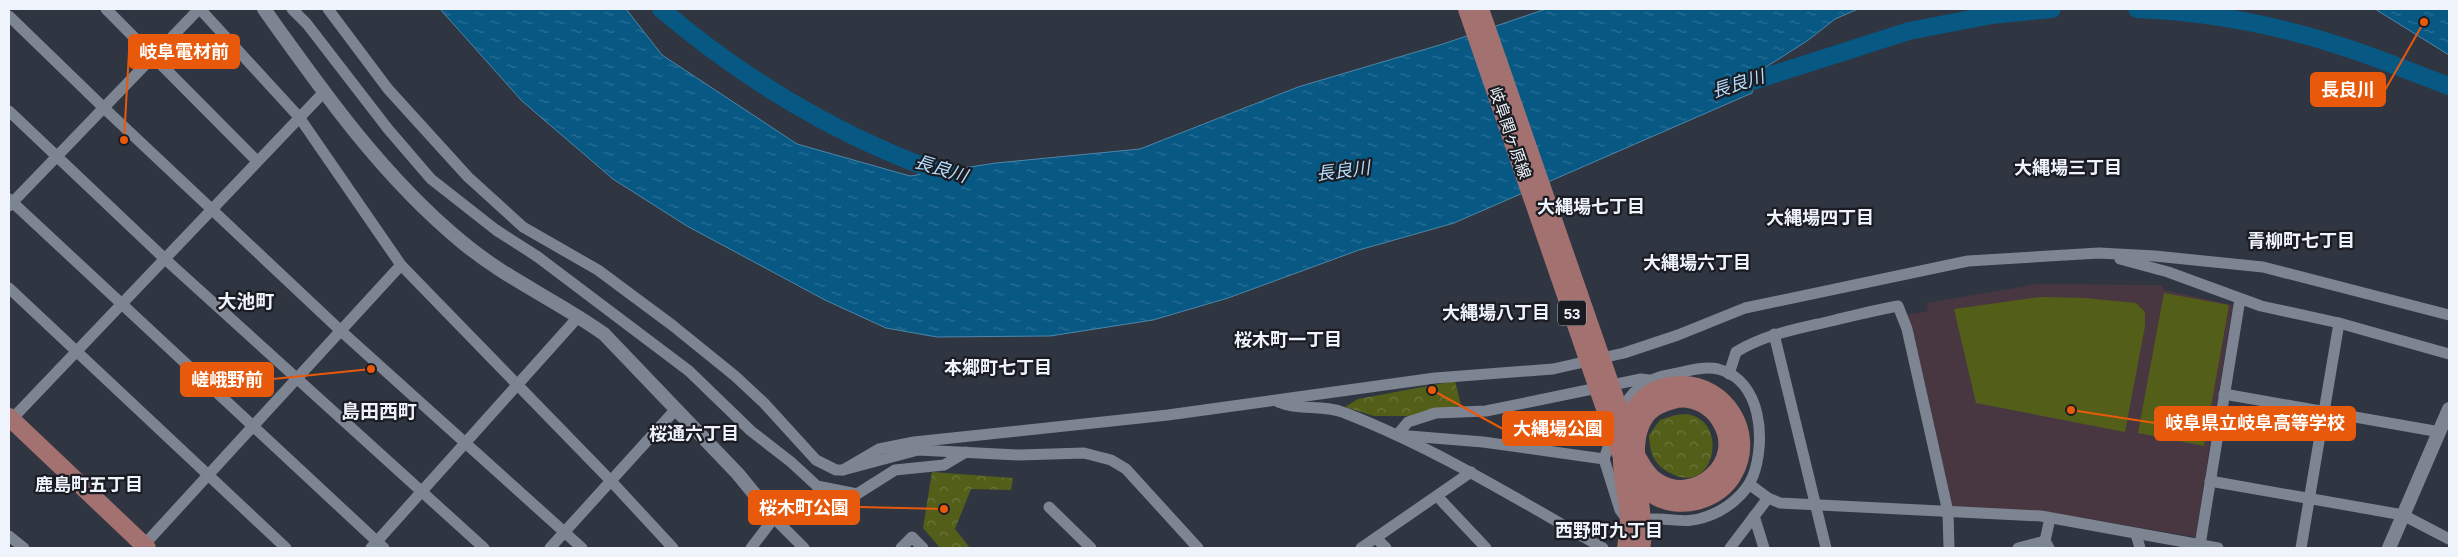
<svg xmlns="http://www.w3.org/2000/svg" width="2458" height="557" font-family="Arial,'Noto Sans JP',sans-serif">
	<style>
		.education { fill: #483741 }
		.forest { fill: url(#forest-crowns) }
		.pitch { fill: #535f19 }
		.water { fill: url(#water-ripples); stroke: #4d86a8 }
		.lines { fill: none; stroke-linecap: round; stroke-linejoin: round }
		.river { stroke: #085884; stroke-width: 18 }
		.minor { stroke: #7d8492; stroke-width: 11 }
		.tertiary { stroke: #7d8492; stroke-width: 14 }
		.primary { stroke: #a3716f; stroke-width: 18 }
		.labels { text-anchor: middle; dominant-baseline: central; stroke-width: 4.5; stroke-linejoin: round; paint-order: stroke }
		.shield { fill: #1a1c22; stroke: #afb2ba; stroke-width: 1 }
		.shield-label { font-size: 15px; font-weight: bold; fill: #eff3fb }
		.street-label { font-size: 16px; fill: #eff3fb; stroke: #1a1c22 }
		.water-label { font-size: 18px; font-style: italic; fill: #b4ddfd; stroke: #1a1c22 }
		.neighbourhood-label { font-size: 18px; font-weight: bold; fill: #eff3fb; stroke: #1a1c22 }
		.quarter-label { font-size: 19px; font-weight: bold; fill: #eff3fb; stroke: #1a1c22 }
		.leader { fill: none; stroke: #e8590c; stroke-width: 2 }
		.callout-dot { fill: #e8590c; stroke: #1a1c22; stroke-width: 2 }
		.callout { fill: #e8590c; stroke: #e8590c; stroke-width: 2 }
		.callout-label { font-size: 18px; text-anchor: middle; font-weight: bold; fill: #fff }
	</style>
	<defs>
		<pattern id="forest-crowns" width="20" height="18" patternUnits="userSpaceOnUse" patternTransform="scale(1.25)"><rect width="20" height="18" fill="#535f19"/><path d="M2 6a3 3 0 1 1 6 0M12 15a3 3 0 1 1 6 0" fill="none" stroke="#6c763b"/></pattern>
		<pattern id="water-ripples" width="26" height="14" patternUnits="userSpaceOnUse" patternTransform="scale(1.25)"><rect width="26" height="14" fill="#085884"/><path d="M2 4q2-2 4 0t4 0M15 11q2-2 4 0t4 0" fill="none" stroke="#2c7096"/></pattern>
	</defs>
	<rect width="100%" height="100%" fill="#2f3541"/>
	<path class="education" d="M2038 284 2162 285 2164 290 2233 305 2195 537 2042 511 1953 508 1948 504 1905 315 1928 311 1926 303Z"/>
	<g class="forest">
		<path d="M1455 381 1461 405 1416 416H1374L1345 407 1358 399Z"/>
		<path d="M1675 415C1680 415 1686 413 1691 415 1729 425 1714 497 1670 473 1653 464 1650 453 1649 435L1660 420Z"/>
		<path d="M932 472 1013 478 1011 490 971 489 955 529 970 548H940L923 528Z"/>
	</g>
	<g class="pitch">
		<path d="M2164 293 2229 305 2204 446 2138 433Z"/>
		<path d="M2040 297 2085 298 2136 303 2145 312V326L2125 432 1976 403 1954 309Z"/>
	</g>
	<g class="water">
		<path d="M440 9H626L662 55 797 144 910 176 996 163 1140 149 1298 87 1443 44 1546 9H1858L1835 19 1807 41 1758 72 1752 93 1454 223 1359 250 1228 298 1153 320 1050 336 937 337 886 328 825 300 687 226 613 179 522 101Z"/>
		<path d="M2375 9H2449V55Z"/>
	</g>
	<g class="lines">
		<g class="river">
			<path d="M661 9C728 66 804 115 886 151 910 161 935 172 961 177"/>
			<path d="M2137 9C2210 12 2283 26 2353 50 2385 61 2417 74 2449 86"/>
			<path d="M1734 87 1909 31 1992 15 2052 9"/>
		</g>
		<g class="minor">
			<path d="M106 9 257 161"/>
			<path d="M200 9 299 117 401 265 611 481 673 548"/>
			<path d="M292 9 307 24 388 129 431 179 496 230 538 257 689 371 751 431 791 462 817 486 857 494"/>
			<path d="M328 9 388 89 468 177 523 227 598 270 672 325 735 376 764 403 816 460 836 470H843L918 450 1019 455 1084 453 1111 460 1126 469 1198 548"/>
			<path d="M9 16 104 108 341 331 582 548"/>
			<path d="M9 111 165 259 484 548"/>
			<path d="M9 199 384 548"/>
			<path d="M9 206 199 9"/>
			<path d="M2120 259 2168 272 2261 306 2339 323 2449 354"/>
			<path d="M9 288 286 548"/>
			<path d="M1774 334 1826 548"/>
			<path d="M1729 374 1736 352C1766 334 1797 329 1831 321 1853 316 1875 310 1898 306L1907 329 1948 512 1949 548"/>
			<path d="M2224 394 2440 432"/>
			<path d="M1278 402C1299 411 1324 404 1345 413 1435 448 1519 500 1603 548"/>
			<path d="M1620 416C1629 390 1647 378 1673 374 1687 371 1704 366 1718 369 1762 380 1766 441 1753 476 1746 494 1726 510 1708 516 1685 525 1675 518 1652 519L1642 527"/>
			<path d="M11 420 324 92"/>
			<path d="M1397 435 1483 442 1604 459 1613 433"/>
			<path d="M1397 435 1408 422 1436 413 1486 411 1641 379 1649 380"/>
			<path d="M1604 459 1620 510 1626 518"/>
			<path d="M843 470 879 449 914 442 1168 415 1435 378 1553 369 1624 353 1678 335 1745 308 1968 261 2099 253 2155 256 2263 267 2449 315"/>
			<path d="M2210 481 2403 515 2449 539"/>
			<path d="M1749 484 1768 498 1780 503 2041 516 2218 548"/>
			<path d="M1437 496 1486 548"/>
			<path d="M1049 507 1091 548"/>
			<path d="M1754 516 1764 548"/>
			<path d="M774 518 804 548"/>
			<path d="M2136 534 2140 548"/>
			<path d="M9 536 24 548"/>
			<path d="M1376 538 1386 548"/>
			<path d="M144 545 401 265"/>
			<path d="M371 548 579 316"/>
			<path d="M550 548 676 409"/>
			<path d="M751 548 774 518 793 505 814 496 836 501 857 494 895 470 944 465 966 452"/>
			<path d="M901 548 912 537 923 548"/>
			<path d="M1361 548 1471 472"/>
			<path d="M1730 548 1768 498"/>
			<path d="M2018 548 2045 541"/>
			<path d="M2049 548 2045 541 2050 518"/>
			<path d="M2201 548 2200 545 2240 299"/>
			<path d="M2301 548 2339 323"/>
		</g>
		<g class="tertiary">
			<path d="M264 9C323 92 383 177 462 242 506 279 558 301 604 334L738 474 774 518"/>
			<path d="M2389 548 2449 409"/>
		</g>
		<g class="primary">
			<path d="M1467 9 1620 452C1628 468 1637 484 1652 494 1678 512 1720 501 1734 473 1756 433 1725 384 1681 385 1637 385 1621 423 1622 462 1622 482 1629 502 1629 522 1629 531 1627 540 1626 548"/>
			<path d="M1480 9 1632 447C1639 460 1646 476 1659 483 1697 505 1745 461 1721 422 1714 409 1703 402 1688 399 1678 397 1668 401 1659 405 1614 426 1650 511 1641 548"/>
			<path d="M9 417 147 548"/>
		</g>
	</g>
	<g class="labels">
		<rect class="shield" x="1558" y="300.5" width="28" height="25" rx="4"/>
		<g class="shield-label">
			<text x="1572" y="313">53</text>
		</g>
		<g class="street-label">
			<text transform="translate(1510 133) rotate(71)">岐阜関ヶ原線</text>
		</g>
		<g class="water-label">
			<text transform="translate(1738 84) rotate(-17)">長良川</text>
			<text transform="translate(941 169) rotate(17)">長良川</text>
			<text transform="translate(1343 171) rotate(-7)">長良川</text>
		</g>
		<g class="neighbourhood-label">
			<text x="2068" y="168">大縄場三丁目</text>
			<text x="1591" y="207">大縄場七丁目</text>
			<text x="1820" y="218">大縄場四丁目</text>
			<text x="2301" y="241">青柳町七丁目</text>
			<text x="1697" y="263">大縄場六丁目</text>
			<text x="1496" y="313">大縄場八丁目</text>
			<text x="1288" y="340">桜木町一丁目</text>
			<text x="998" y="368">本郷町七丁目</text>
			<text x="694" y="434">桜通六丁目</text>
			<text x="89" y="485">鹿島町五丁目</text>
			<text x="1609" y="531">西野町九丁目</text>
		</g>
		<g class="quarter-label">
			<text x="246" y="301">大池町</text>
			<text x="379" y="411">島田西町</text>
		</g>
	</g>
	<path class="leader" d="M124 140L129 52M2424 22L2385 90M371 369L273 379M2071 410L2155 423M1432 390L1503 429M944 509L859 507"/>
	<g class="callout-dot">
		<circle cx="124" cy="140" r="5"/>
		<circle cx="2424" cy="22" r="5"/>
		<circle cx="371" cy="369" r="5"/>
		<circle cx="2071" cy="410" r="5"/>
		<circle cx="1432" cy="390" r="5"/>
		<circle cx="944" cy="509" r="5"/>
	</g>
	<g class="callout">
		<rect x="129" y="35" width="110" height="33" rx="5"/>
		<rect x="2311" y="73" width="74" height="33" rx="5"/>
		<rect x="181" y="363" width="92" height="33" rx="5"/>
		<rect x="2155" y="407" width="200" height="33" rx="5"/>
		<rect x="1503" y="412" width="110" height="33" rx="5"/>
		<rect x="749" y="491" width="110" height="33" rx="5"/>
	</g>
	<g class="callout-label">
		<text x="184" y="58">岐阜電材前</text>
		<text x="2348" y="96">長良川</text>
		<text x="227" y="386">嵯峨野前</text>
		<text x="2255" y="429">岐阜県立岐阜高等学校</text>
		<text x="1558" y="435">大縄場公園</text>
		<text x="804" y="514">桜木町公園</text>
	</g>
	<rect width="2458" height="557" fill="none" stroke="#eff3fb" stroke-width="20"/>
</svg>
